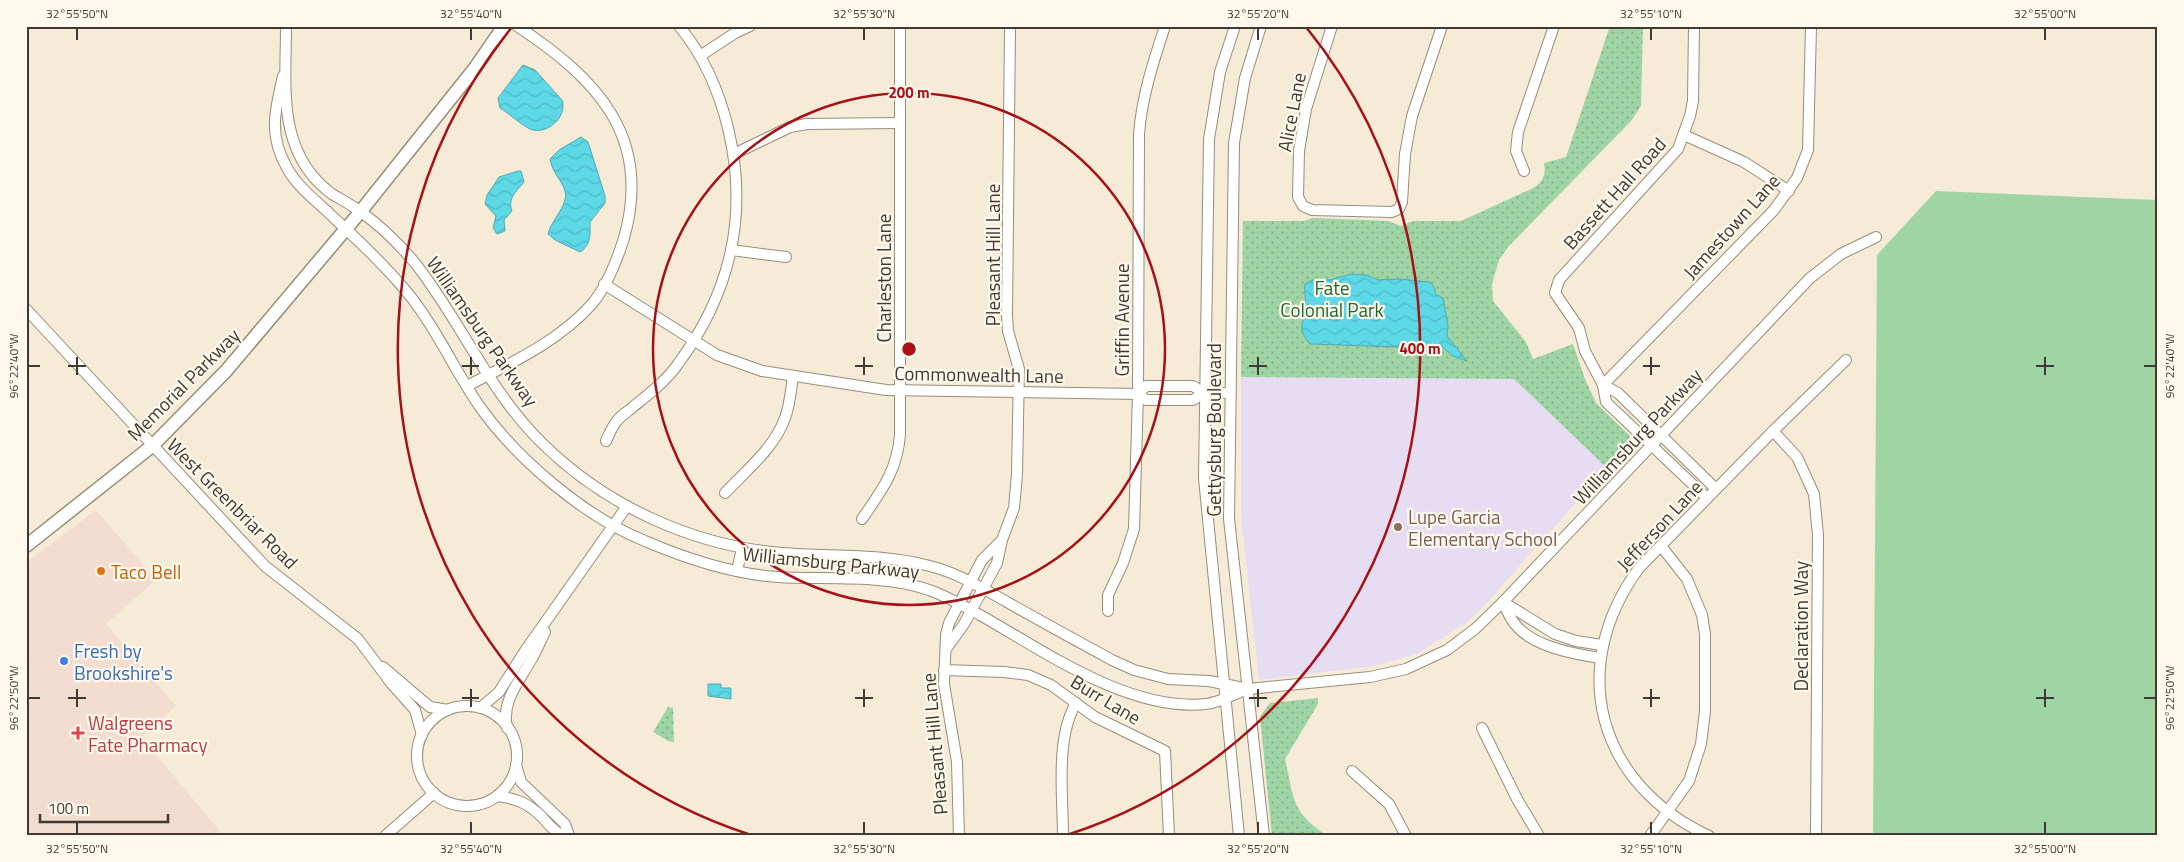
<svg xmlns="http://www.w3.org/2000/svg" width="2184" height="862" font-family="'Titillium Web',sans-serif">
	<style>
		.commercial { fill: #f3ddd0 }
		.education { fill: #e6ddf3 }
		.green { fill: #9fd4a5 }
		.park { fill: url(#park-dots) }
		.water { fill: url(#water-waves); stroke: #53a9b0 }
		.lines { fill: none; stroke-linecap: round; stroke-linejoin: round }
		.minor-casing { stroke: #978d7b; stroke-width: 12 }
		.major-casing { stroke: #978d7b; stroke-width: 15 }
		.minor { stroke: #fff; stroke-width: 10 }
		.major { stroke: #fff; stroke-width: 12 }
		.ticks { fill: none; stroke: #3f3b33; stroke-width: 2 }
		.ring { fill: none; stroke: #a71116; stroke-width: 2.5 }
		.education-dot { fill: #8d6e63; stroke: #fff8ec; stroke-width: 2 }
		.food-dot { fill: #e8710a; stroke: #fff8ec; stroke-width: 2 }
		.shop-dot { fill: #3f7fe0; stroke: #fff8ec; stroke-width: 2 }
		.health-dot { fill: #e0444e; stroke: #fff8ec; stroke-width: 2 }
		.labels { text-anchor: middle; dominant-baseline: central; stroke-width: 4.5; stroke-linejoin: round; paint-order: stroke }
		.street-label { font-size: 19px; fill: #3f3b33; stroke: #fff8ec }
		.park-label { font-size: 19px; fill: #1f672f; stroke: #fff8ec }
		.education-label { font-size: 19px; fill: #785e54; stroke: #fff8ec; text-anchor: start }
		.food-label { font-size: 19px; fill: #c56008; stroke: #fff8ec; text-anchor: start }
		.shop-label { font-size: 19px; fill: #366cbe; stroke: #fff8ec; text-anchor: start }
		.health-label { font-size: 19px; fill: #be3a42; stroke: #fff8ec; text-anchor: start }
		.centre { fill: #a71116; stroke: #fff8ec; stroke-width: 2.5 }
		.ring-label { font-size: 15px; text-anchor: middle; font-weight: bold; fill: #a71116; stroke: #fff8ec; stroke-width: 4.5; stroke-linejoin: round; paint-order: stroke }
		.neatline { fill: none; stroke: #3f3b33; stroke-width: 2 }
		.ticks-label { font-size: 12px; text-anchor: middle; fill: #3f3b33 }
	</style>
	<defs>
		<pattern id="park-dots" width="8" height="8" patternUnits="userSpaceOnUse" patternTransform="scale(1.25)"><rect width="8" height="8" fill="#9fd4a5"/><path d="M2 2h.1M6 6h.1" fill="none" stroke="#83ad87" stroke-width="1.8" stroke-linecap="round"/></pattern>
		<pattern id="water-waves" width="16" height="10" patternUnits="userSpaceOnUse" patternTransform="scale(1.25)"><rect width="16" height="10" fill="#5cd8e6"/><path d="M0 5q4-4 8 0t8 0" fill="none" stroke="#51bac6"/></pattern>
	</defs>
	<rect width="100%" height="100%" fill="#f5ebd6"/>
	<path class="commercial" d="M96 510 156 580 106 624 176 706 141 737 224 836H26V563Z"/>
	<path class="education" d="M1241 377 1514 379 1607 468 1483 607 1466 623 1417 654 1373 666 1259 680 1241 515Z"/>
	<path class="green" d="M1936 191 2158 200V836H1873L1877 255Z"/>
	<g class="park">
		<path d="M1610 26H1643L1641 106 1631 121 1508 247 1499 260 1492 284 1493 301 1526 342 1533 359 1573 344 1585 379 1596 403 1630 436 1629 445 1607 468 1514 379 1241 377 1243 221H1304L1313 218 1388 221 1401 226 1413 221H1461L1533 188C1544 182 1546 174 1544 163L1566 157Z"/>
		<path d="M1318 698V704L1285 759C1294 798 1291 813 1328 836H1272L1260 717 1270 703Z"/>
		<path d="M668 707 673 708 674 742 668 741 653 732Z"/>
	</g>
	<g class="water">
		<path d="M523 65 535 70 562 100C568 117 546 136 530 129 520 124 510 114 500 108L498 98Z"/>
		<path d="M581 137 588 142 605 196V203L590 222C590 234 592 244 580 252L555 240 548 234C551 220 569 205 565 191 561 179 552 172 550 159L559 150Z"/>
		<path d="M518 171H521L524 182C517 191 507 198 512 211L504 220 505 231 497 234 493 228 496 216 485 204 487 195 499 177Z"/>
		<path d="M1351 274 1367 275 1378 280 1399 279 1430 282 1435 289V294L1443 298 1448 326 1447 336 1467 361 1453 356 1440 345 1429 348 1310 344C1298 329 1302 329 1305 311 1307 302 1304 293 1305 284L1312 280H1330Z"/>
		<path d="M708 684H721V688H731V699L708 696Z"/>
	</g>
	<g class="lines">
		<defs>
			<g id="minor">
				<path d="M286 26C286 87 276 153 332 194 342 200 352 205 361 212 381 226 399 244 415 263 461 321 489 392 543 444 606 506 694 546 782 553 832 557 882 553 930 566 958 573 982 588 1007 602 1042 622 1077 641 1112 660L1134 670 1168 679 1209 681 1248 689 1370 677 1406 669 1447 650 1475 629 1503 602 1810 278 1841 254 1876 237"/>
				<path d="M1235 26 1220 72 1209 139 1204 478 1239 836"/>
				<path d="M1261 26 1245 78 1234 143 1229 519 1264 836"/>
				<path d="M1332 26 1306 109 1299 151 1298 197 1303 206 1312 210 1392 212 1399 209 1402 202 1405 154 1412 116 1442 26"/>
				<path d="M1694 26 1693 101 1690 116 1678 149 1559 280 1555 293 1579 328 1585 351 1603 385 1606 402 1707 498"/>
				<path d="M700 56 735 33 750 26"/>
				<path d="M283 76C275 111 268 134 287 168 298 188 318 202 334 218 357 239 380 261 401 285 433 321 453 368 480 407 517 459 585 517 645 541 687 559 732 574 778 577 824 580 886 574 929 590 947 596 963 606 980 615 1044 651 1129 712 1206 704 1219 703 1234 694 1247 689"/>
				<path d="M1684 135 1744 162 1789 191"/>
				<path d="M734 154 790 127 807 124 899 123"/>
				<path d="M1524 171 1516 151 1518 132 1554 26"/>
				<path d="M731 250 786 257"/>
				<path d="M604 284 717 355 762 371 886 390 1138 394 1146 400H1193L1204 393"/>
				<path d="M26 309 265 566 358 639 391 683 415 710 422 735"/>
				<path d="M1603 385 1774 210 1797 178 1808 150 1811 26"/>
				<path d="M1603 385 1618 393 1716 489"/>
				<path d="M467 386C509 364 558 342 591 305 607 287 617 260 624 238 653 136 596 78 517 26"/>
				<path d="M1204 393H1230"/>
				<path d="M1138 394 1146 386H1193L1204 393"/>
				<path d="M1773 431 1797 457 1814 494 1818 535 1816 836"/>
				<path d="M606 441C609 435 612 426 617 421 621 415 629 411 634 406 649 394 667 380 678 364 731 292 749 215 728 128 719 91 704 56 679 26"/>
				<path d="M725 493C746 471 775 447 785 418 790 405 791 389 793 376"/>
				<path d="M862 519C882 490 897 471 900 435V26"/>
				<path d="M737 571 742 548"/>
				<path d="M1503 602C1506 608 1508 614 1512 620 1528 646 1573 654 1601 658"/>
				<path d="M1503 602 1555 634 1576 641 1602 645"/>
				<path d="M1108 611V595L1123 563 1134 529 1138 394 1139 134C1142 96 1153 63 1165 26"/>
				<path d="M946 649 964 624 997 563 1002 540 1014 508 1017 474 1019 369 1008 331 1007 316 1010 26"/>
				<path d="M383 667 430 707 448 710"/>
				<path d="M944 670 1004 672 1028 675 1051 685 1095 717 1165 751 1169 836"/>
				<circle cx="467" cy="756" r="50"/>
				<path d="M480 708 499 692 525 651 627 506"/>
				<path d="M507 728C501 701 519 682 531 660 537 651 540 641 545 632"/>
				<path d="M1482 728 1517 799 1539 836"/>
				<path d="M516 765 521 782 565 824 569 836"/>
				<path d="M1352 771 1389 804 1406 836"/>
				<path d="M497 796C516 798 529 804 542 817 549 825 554 831 563 836"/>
				<path d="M385 836 434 793"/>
				<path d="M959 836 957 762 944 684 946 635 949 623 982 560 1002 540"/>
				<path d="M1063 836C1063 796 1055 739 1076 703"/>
				<path d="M1650 836 1689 781 1701 744 1705 711V634L1702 615 1687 579 1661 546"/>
				<path d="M1709 836C1597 784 1566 668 1639 568L1773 431 1846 360"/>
			</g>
			<path id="major" d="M26 546 152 446 226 371 361 211 475 68 504 26"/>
		</defs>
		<use href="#minor" class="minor-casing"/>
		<use href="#major" class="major-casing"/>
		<use href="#minor" class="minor"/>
		<use href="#major" class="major"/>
	</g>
	<path class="ticks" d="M77 28V40M471 28V40M864 28V40M1258 28V40M1651 28V40M2045 28V40M77 357V375M471 357V375M864 357V375M1258 357V375M1651 357V375M2045 357V375M28 366H40M68 366H86M462 366H479M855 366H873M1249 366H1267M1643 366H1660M2036 366H2054M2144 366H2156M77 689V707M471 689V707M864 689V707M1258 689V707M1651 689V707M2045 689V707M28 698H40M68 698H86M462 698H479M855 698H873M1249 698H1267M1643 698H1660M2036 698H2054M2144 698H2156M77 822V834M471 822V834M864 822V834M1258 822V834M1651 822V834M2045 822V834"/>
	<g class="ring">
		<circle cx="909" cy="349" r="256"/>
		<path d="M751 835A511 511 0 0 1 512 27M1306 27A511 511 0 0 1 1067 835"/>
	</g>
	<circle class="education-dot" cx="1398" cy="527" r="5"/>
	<circle class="food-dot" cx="101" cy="571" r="5"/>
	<circle class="shop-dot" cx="64" cy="661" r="5"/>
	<path class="health-dot" d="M75.5 725.5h5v5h5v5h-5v5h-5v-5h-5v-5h5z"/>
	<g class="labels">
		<g class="street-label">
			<text transform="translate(1291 112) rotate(-79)">Alice Lane</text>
			<text transform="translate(1614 193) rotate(-48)">Bassett Hall Road</text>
			<text transform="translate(1731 226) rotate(-48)">Jamestown Lane</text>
			<text transform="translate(992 255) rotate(-90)">Pleasant Hill Lane</text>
			<text transform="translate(883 278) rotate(-90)">Charleston Lane</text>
			<text transform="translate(1121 320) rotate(-90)">Griffin Avenue</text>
			<text transform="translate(483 331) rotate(55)">Williamsburg Parkway</text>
			<text transform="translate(979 374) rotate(1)">Commonwealth Lane</text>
			<text transform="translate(183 384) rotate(-45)">Memorial Parkway</text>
			<text transform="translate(1213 430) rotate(-90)">Gettysburg Boulevard</text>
			<text transform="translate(1637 436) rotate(-47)">Williamsburg Parkway</text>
			<text transform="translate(233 503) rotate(45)">West Greenbriar Road</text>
			<text transform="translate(1659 525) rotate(-47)">Jefferson Lane</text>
			<text transform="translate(831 562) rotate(6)">Williamsburg Parkway</text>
			<text transform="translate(1800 626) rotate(-90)">Declaration Way</text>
			<text transform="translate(1106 699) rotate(31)">Burr Lane</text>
			<text transform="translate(934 744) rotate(-95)">Pleasant Hill Lane</text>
		</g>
		<g class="park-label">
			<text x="1332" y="287">Fate<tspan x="1332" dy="22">Colonial Park</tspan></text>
		</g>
		<g class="education-label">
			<text x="1408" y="516">Lupe Garcia<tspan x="1408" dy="22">Elementary School</tspan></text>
		</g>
		<g class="food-label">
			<text x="111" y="571">Taco Bell</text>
		</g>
		<g class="shop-label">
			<text x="74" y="650">Fresh by<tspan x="74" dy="22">Brookshire's</tspan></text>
		</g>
		<g class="health-label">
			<text x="88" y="722">Walgreens<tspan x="88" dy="22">Fate Pharmacy</tspan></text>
		</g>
	</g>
	<circle cx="909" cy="349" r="8" class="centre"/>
	<g class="ring-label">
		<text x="909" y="98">200 m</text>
		<text x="1420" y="354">400 m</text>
	</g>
	<rect width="2184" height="862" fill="none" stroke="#fff8ec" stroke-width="55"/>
	<path d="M40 814v8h128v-8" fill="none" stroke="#3f3b33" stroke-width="2.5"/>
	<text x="48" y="814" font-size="15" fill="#3f3b33" stroke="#fff8ec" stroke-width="4" paint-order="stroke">100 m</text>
	<rect x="28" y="28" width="2128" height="806" class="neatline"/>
	<g class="ticks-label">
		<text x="77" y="18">32°55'50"N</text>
		<text x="471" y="18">32°55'40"N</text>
		<text x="864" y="18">32°55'30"N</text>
		<text x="1258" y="18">32°55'20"N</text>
		<text x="1651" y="18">32°55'10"N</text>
		<text x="2045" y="18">32°55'00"N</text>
		<text transform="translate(2170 366) rotate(-90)" y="4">96°22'40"W</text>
		<text transform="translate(14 366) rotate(-90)" y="4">96°22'40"W</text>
		<text transform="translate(2170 698) rotate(-90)" y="4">96°22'50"W</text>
		<text transform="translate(14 698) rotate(-90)" y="4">96°22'50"W</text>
		<text x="77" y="853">32°55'50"N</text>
		<text x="471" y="853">32°55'40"N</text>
		<text x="864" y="853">32°55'30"N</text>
		<text x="1258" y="853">32°55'20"N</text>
		<text x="1651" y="853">32°55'10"N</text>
		<text x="2045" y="853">32°55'00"N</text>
	</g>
</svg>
